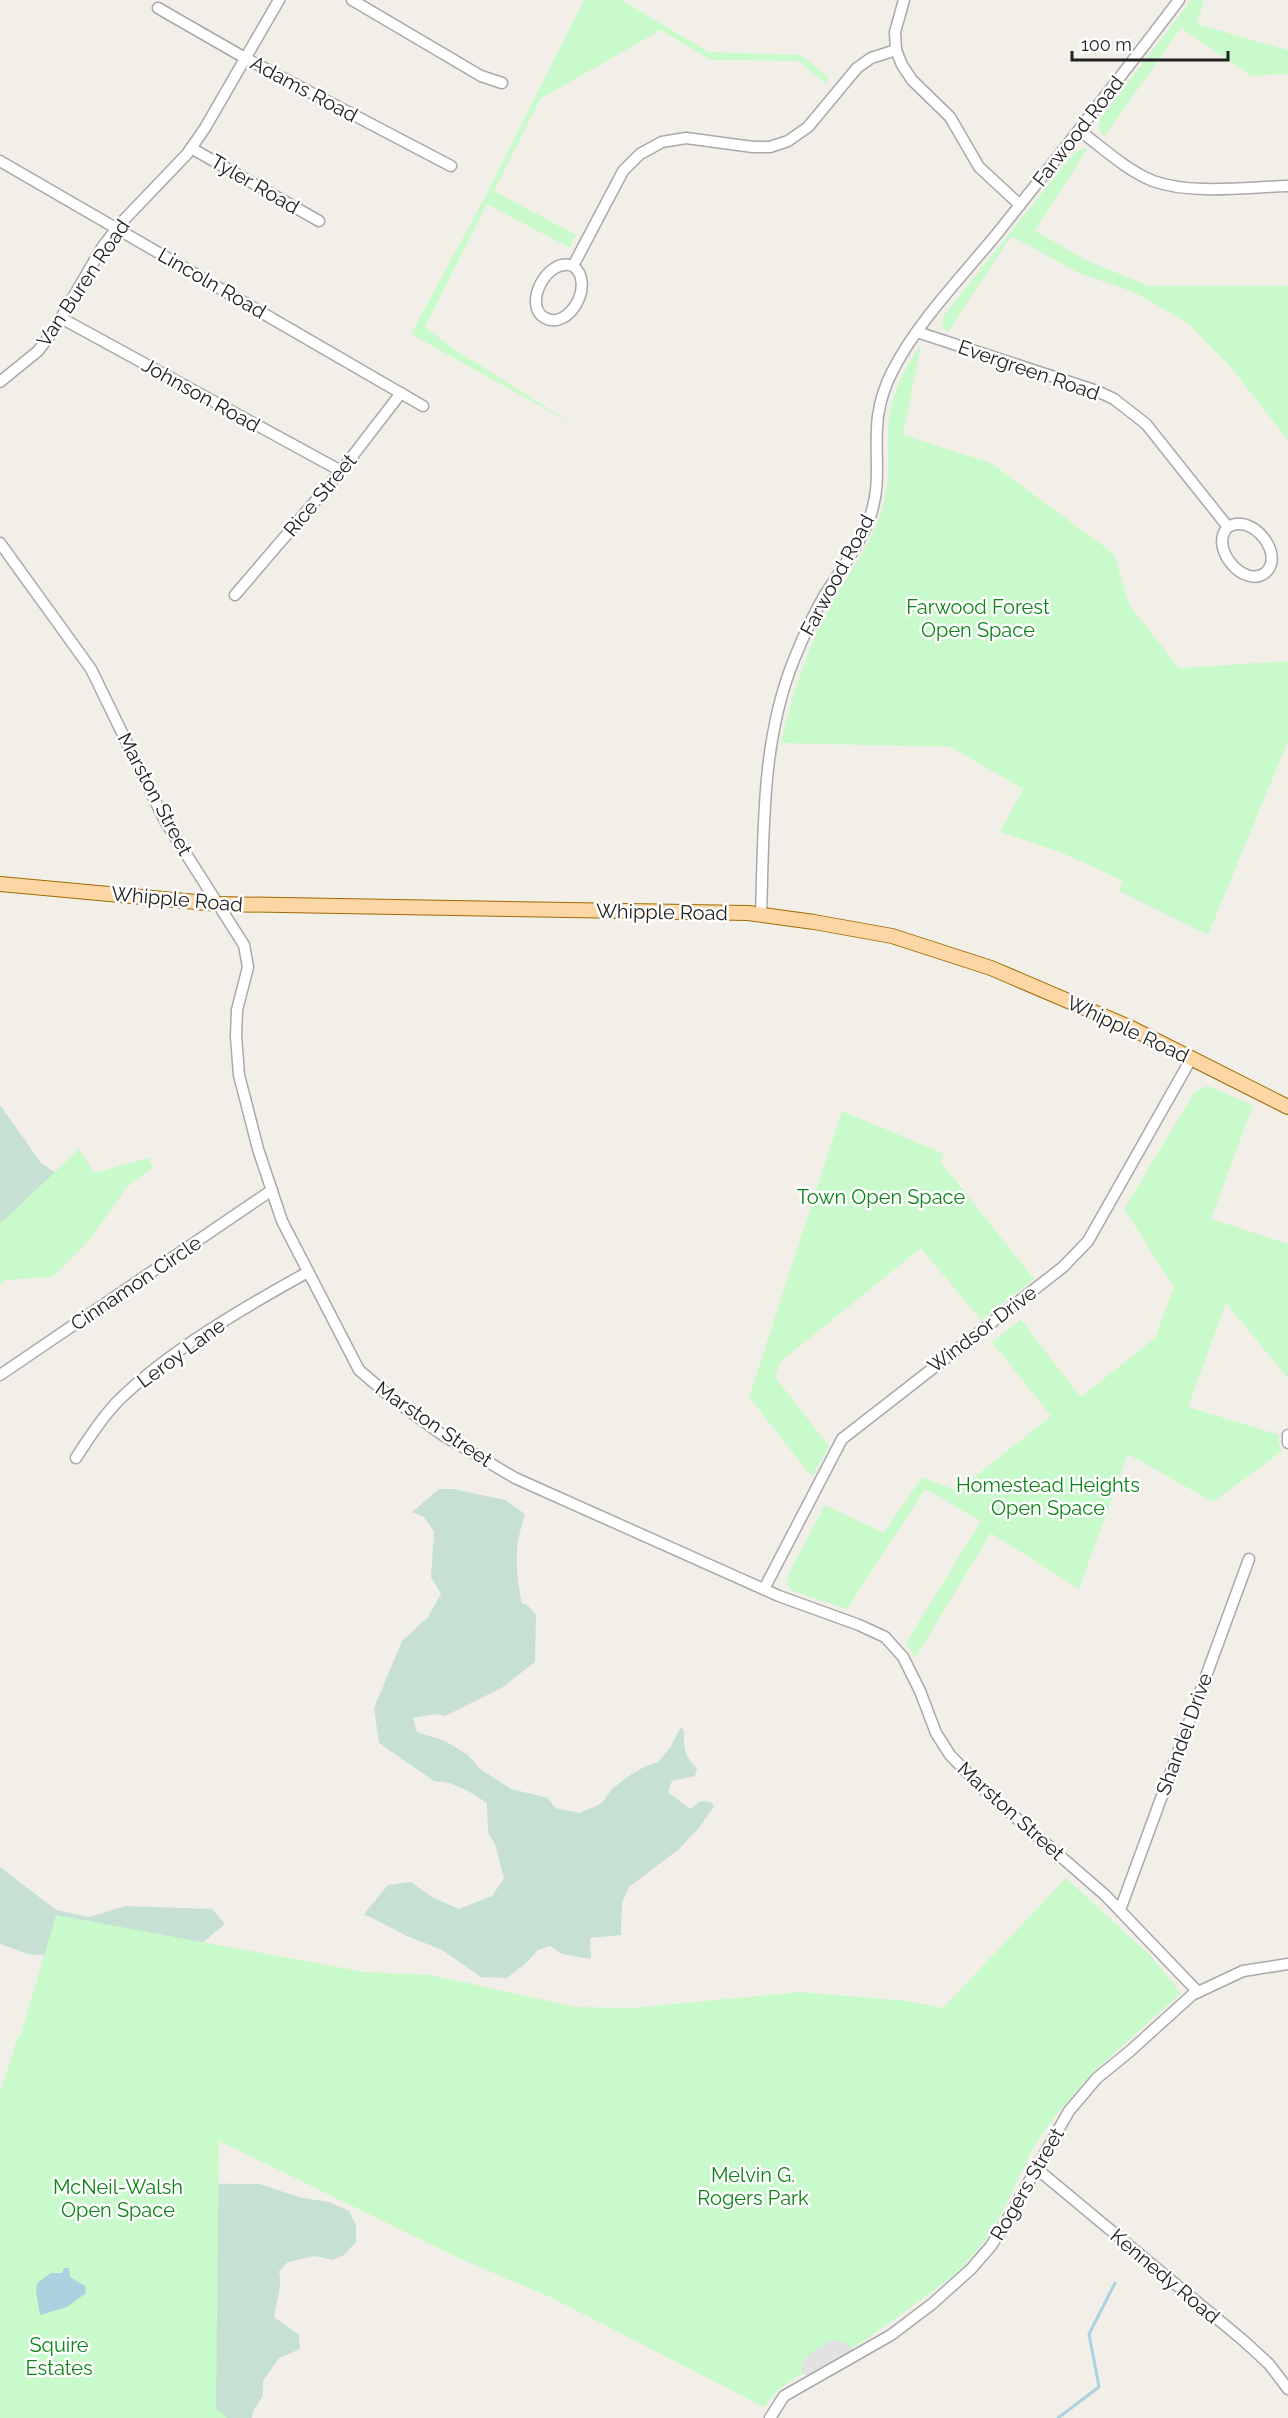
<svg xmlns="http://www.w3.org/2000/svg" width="1288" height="2418" font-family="Raleway,sans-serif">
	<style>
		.wetland { fill: #c6e0d4 }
		.park { fill: #c8facc }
		.parking { fill: #e2e2e2 }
		.water { fill: #aad3df }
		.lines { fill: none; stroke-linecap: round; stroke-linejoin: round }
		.stream { stroke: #aad3df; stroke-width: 3 }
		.minor-casing { stroke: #a9a9a9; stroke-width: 13 }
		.major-casing { stroke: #a06b00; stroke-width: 16 }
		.minor { stroke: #fff; stroke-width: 10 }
		.major { stroke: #fcd6a4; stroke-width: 14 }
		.labels { text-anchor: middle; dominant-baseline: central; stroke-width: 5; stroke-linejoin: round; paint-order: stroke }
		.street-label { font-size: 20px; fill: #222; stroke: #fff }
		.park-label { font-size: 20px; fill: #0c8416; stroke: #fff }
	</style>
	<rect width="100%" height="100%" fill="#f2efe9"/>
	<g class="wetland">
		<path d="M0 1105 41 1163 68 1181 0 1250Z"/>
		<path d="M439 1489H453L505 1500 525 1514C514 1548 515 1569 522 1604H526L536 1614 535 1662 503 1687 445 1716 435 1714 413 1718 417 1732 445 1741 468 1755 480 1769 511 1789 548 1798 555 1808 580 1813 602 1803 611 1790 630 1775 644 1767 658 1762 670 1748 681 1727 684 1731C684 1747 684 1757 697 1768L695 1776 672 1781 668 1792 690 1809 701 1801 711 1802 714 1807 698 1829 678 1850 629 1887 622 1903 621 1935 590 1938 591 1959 562 1954 550 1946 538 1950 526 1963 507 1978 481 1977 442 1950 407 1936 364 1914 388 1885 411 1882 432 1897 459 1909 492 1896 504 1878 495 1844 488 1833 487 1803 468 1791 450 1783 434 1781 379 1743 374 1708 402 1641 428 1617 441 1594 431 1577 434 1532 424 1517 412 1512Z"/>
		<path d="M0 1867 56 1910 89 1917 125 1906 212 1909 225 1924 196 1948 51 1956 28 1954 0 1944Z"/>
		<path d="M0 2182 259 2184 302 2198 329 2202 349 2211 356 2225V2242L344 2255 332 2260 315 2256 288 2262 279 2271C283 2286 276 2301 274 2317L299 2335 300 2349 279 2358 263 2381V2396L253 2411 252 2418H0Z"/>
	</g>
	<g class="park">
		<path d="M584 0H621L709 52 801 55 829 78 825 83 799 61 711 60 661 30 540 99 494 191 576 235 570 248 487 204 425 327 454 349 576 426 411 334 484 199Z"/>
		<path d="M1191 0H1204L1197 24 1288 50V74L1251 76 1181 28 1104 137 1099 130 1100 119Z"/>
		<path d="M1083 148 1087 149 1035 231 1088 261 1149 286H1288V440L1233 370 1189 324 1134 292 1081 274 1011 236 948 332 942 326 944 315 1074 153Z"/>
		<path d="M921 345 903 435 991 463 1114 554 1130 606 1179 668 1288 661V741L1208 935 1119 891 1123 881 1063 853 1000 832 1023 789 951 747 781 743C792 695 807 649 830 606 850 571 875 540 884 501 890 480 888 459 888 438 887 404 901 372 921 345Z"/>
		<path d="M1208 1086 1253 1105 1211 1219 1288 1244V1378L1226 1303 1188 1407 1279 1435 1278 1441 1282 1451 1213 1502 1128 1454 1079 1589 991 1533 915 1658 906 1643 981 1521 925 1489 847 1609 793 1591 787 1585 788 1575 825 1505 884 1533 922 1477 957 1491 1051 1416 992 1342 1021 1320 1081 1397 1155 1338 1174 1287 1124 1209 1194 1093 1199 1089Z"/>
		<path d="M842 1111 944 1154 940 1161 1034 1279 981 1320 921 1248 780 1362 775 1377 829 1446 812 1477 749 1397Z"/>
		<path d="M79 1149 94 1173 148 1158 153 1167 126 1188 91 1238 53 1277 6 1280 0 1285V1224Z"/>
		<path d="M1066 1878 1151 1956 1181 1993 1090 2075 1056 2115 1033 2148 996 2225 977 2251 951 2278 864 2341 837 2357 798 2376 779 2389 764 2407 550 2297 463 2260 219 2141 216 2408 227 2418H0V2093L18 2036 20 2037 56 1915 365 1972 431 1975 576 2007 631 2008 800 1992 908 2001 943 2008Z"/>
	</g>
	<path class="parking" d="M832 2340 844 2342 855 2351 811 2377 802 2373V2364L809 2354Z"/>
	<path class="water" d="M64 2268H69L70 2277 85 2286 86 2293 67 2307 40 2315 36 2292 37 2283 51 2273H62Z"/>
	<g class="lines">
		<path class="stream" d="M1058 2418 1099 2387 1089 2334 1115 2283"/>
		<defs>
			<g id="minor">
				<path d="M352 0 481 76 502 83"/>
				<path d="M904 0 895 32 896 50 902 65 912 80 950 117 979 167 1020 205"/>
				<path d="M158 8 245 58 451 166"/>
				<path d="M1080 131C1103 148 1126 170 1153 181 1192 195 1247 187 1288 186"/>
				<path d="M191 148 319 221"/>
				<path d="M0 161 423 406"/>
				<path d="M573 266C596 283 569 331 545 318 522 306 547 256 573 266L623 171 640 154 662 142 686 138 753 147H770L788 141 808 127 857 68 871 58 896 50"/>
				<path d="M61 318 341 471"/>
				<path d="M917 332 1097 391 1114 399 1146 424 1228 527C1208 547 1244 589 1265 573 1286 556 1253 512 1228 527"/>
				<path d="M0 382 38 351 54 330 103 246 121 223 187 154 205 128 279 0"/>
				<path d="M0 543 91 669 165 821 244 945 248 967 237 1010 236 1036 239 1075 258 1149 282 1221 359 1370 394 1400 444 1436 515 1478 779 1596 859 1625 885 1637 903 1657 920 1691 936 1733 950 1755 983 1789 1105 1895 1198 1992"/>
				<path d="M235 595 341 471 401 393"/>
				<path d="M761 915C764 829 761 739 795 657 803 637 813 616 824 596 839 573 856 550 867 525 884 484 873 456 878 416 880 401 885 386 892 372 916 324 962 276 996 235 1058 157 1119 79 1179 0"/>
				<path d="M0 1375 272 1190"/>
				<path d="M1288 1435V1443"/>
				<path d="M76 1458C88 1439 101 1419 117 1402 168 1351 245 1307 308 1272"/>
				<path d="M764 1589 842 1439 1063 1267 1088 1241 1191 1059"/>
				<path d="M1120 1910 1249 1559"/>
				<path d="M1037 2169 1244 2341 1269 2364 1288 2389"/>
				<path d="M770 2418 784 2396 891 2335 932 2304 971 2269 991 2246 1006 2222 1069 2111 1097 2078 1129 2052 1192 1995 1243 1971 1288 1964"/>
			</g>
			<path id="major" d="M0 884 218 904 748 913 814 922 892 936 991 968 1129 1027 1288 1107"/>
		</defs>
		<use href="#minor" class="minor-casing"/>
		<use href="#major" class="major-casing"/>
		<use href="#minor" class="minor"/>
		<use href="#major" class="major"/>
	</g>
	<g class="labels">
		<g class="street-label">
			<text transform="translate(304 89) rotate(28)">Adams Road</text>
			<text transform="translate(1078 131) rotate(-52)">Farwood Road</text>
			<text transform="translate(255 184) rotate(30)">Tyler Road</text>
			<text transform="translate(83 283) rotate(-56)">Van Buren Road</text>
			<text transform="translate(212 283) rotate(30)">Lincoln Road</text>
			<text transform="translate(1029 370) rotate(19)">Evergreen Road</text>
			<text transform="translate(201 395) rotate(29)">Johnson Road</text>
			<text transform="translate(320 495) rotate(-50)">Rice Street</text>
			<text transform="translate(837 575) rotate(-62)">Farwood Road</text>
			<text transform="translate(155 794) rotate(62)">Marston Street</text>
			<text transform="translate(177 899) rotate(5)">Whipple Road</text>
			<text transform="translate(662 912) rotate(1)">Whipple Road</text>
			<text transform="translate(1128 1029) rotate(25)">Whipple Road</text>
			<text transform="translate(136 1283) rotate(-34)">Cinnamon Circle</text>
			<text transform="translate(982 1329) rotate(-37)">Windsor Drive</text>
			<text transform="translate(181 1353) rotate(-36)">Leroy Lane</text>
			<text transform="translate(434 1424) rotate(34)">Marston Street</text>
			<text transform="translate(1184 1734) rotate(-70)">Shandel Drive</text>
			<text transform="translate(1011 1811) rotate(42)">Marston Street</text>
			<text transform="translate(1027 2184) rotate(-60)">Rogers Street</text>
			<text transform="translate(1165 2276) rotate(40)">Kennedy Road</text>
		</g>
		<g class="park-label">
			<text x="978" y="607">Farwood Forest<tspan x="978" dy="23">Open Space</tspan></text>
			<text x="881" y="1197">Town Open Space</text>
			<text x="1048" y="1485">Homestead Heights<tspan x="1048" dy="23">Open Space</tspan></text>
			<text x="753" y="2175">Melvin G.<tspan x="753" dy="23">Rogers Park</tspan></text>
			<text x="118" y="2187">McNeil-Walsh<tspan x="118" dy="23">Open Space</tspan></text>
			<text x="59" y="2345">Squire<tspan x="59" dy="23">Estates</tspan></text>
		</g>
	</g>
	<path d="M1072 51v9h156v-9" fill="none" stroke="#222222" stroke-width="3"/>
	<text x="1081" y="51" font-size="18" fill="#222222" stroke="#ffffff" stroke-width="4.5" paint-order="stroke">100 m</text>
</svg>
